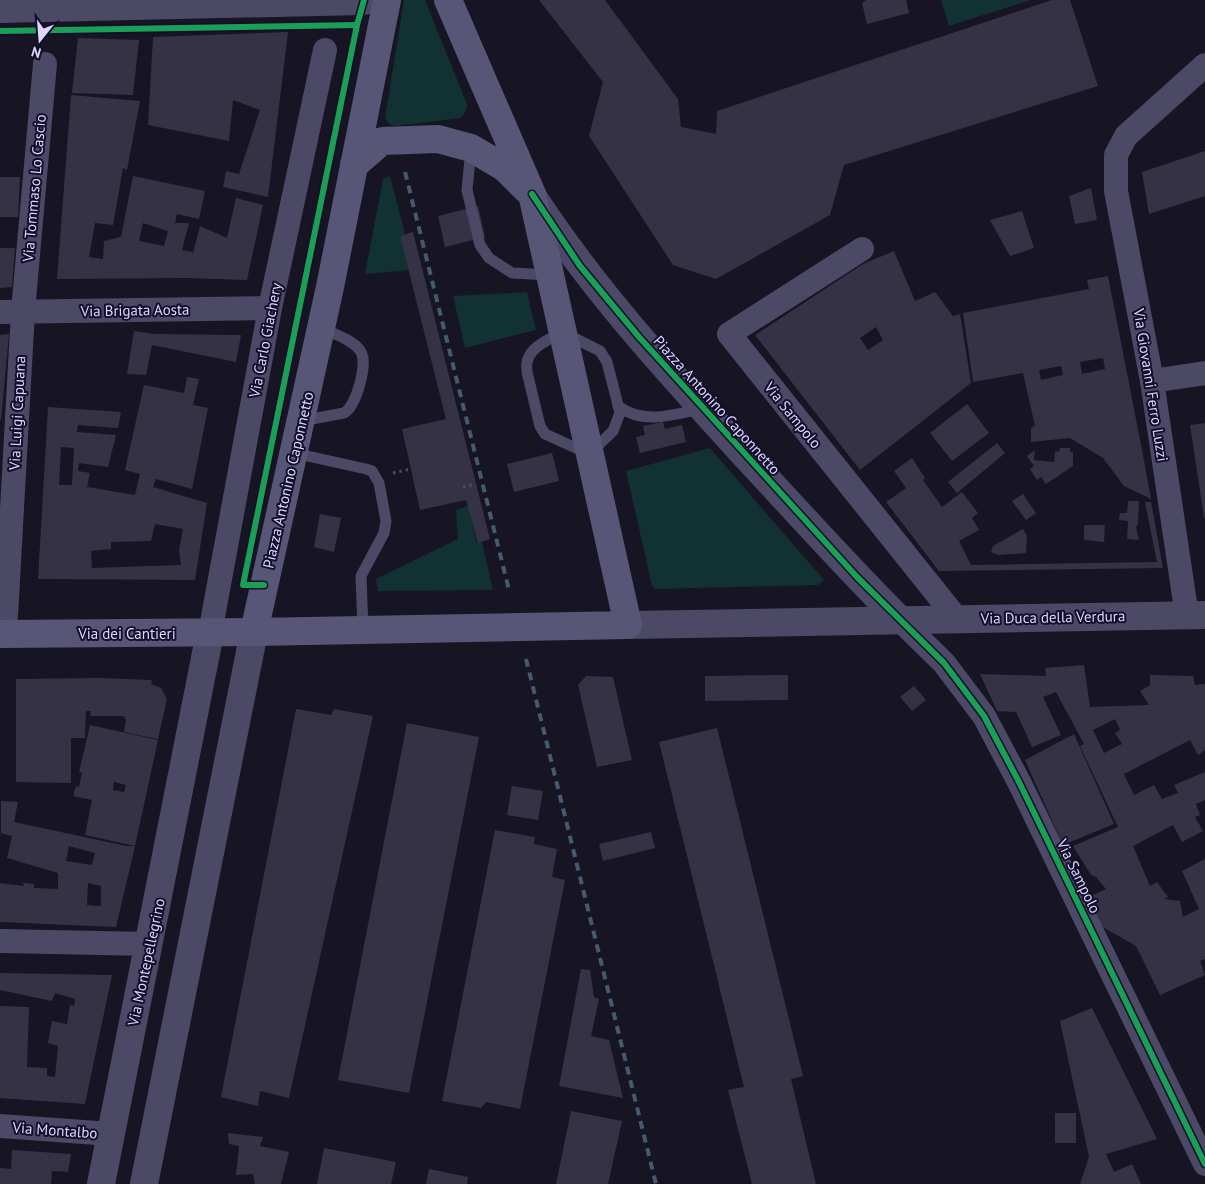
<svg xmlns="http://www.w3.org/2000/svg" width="1205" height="1184" font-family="'PT Sans',sans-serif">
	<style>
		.green { fill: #123132 }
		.building { fill: #363246; fill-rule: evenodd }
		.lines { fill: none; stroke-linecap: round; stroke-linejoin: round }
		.path { stroke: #455364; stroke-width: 3; stroke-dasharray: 2.5 4; stroke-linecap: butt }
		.service { stroke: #4b4965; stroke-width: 11 }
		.minor { stroke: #4b4965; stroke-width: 24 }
		.tertiary { stroke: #4b4965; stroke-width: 28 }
		.secondary { stroke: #585677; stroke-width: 28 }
		.rail { stroke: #445a6e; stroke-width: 4; stroke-dasharray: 8 6; stroke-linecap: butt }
		.cycleway-casing { stroke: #130e2a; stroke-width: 9 }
		.cycleway { stroke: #1a9f57; stroke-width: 6 }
		.labels { text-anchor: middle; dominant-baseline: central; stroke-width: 4; stroke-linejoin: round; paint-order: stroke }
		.street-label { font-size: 15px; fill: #dcd7ff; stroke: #130e2a }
	</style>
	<rect width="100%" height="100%" fill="#171424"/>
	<g class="green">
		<path d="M404 0H425L467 104V109L461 118 395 126 389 124 385 118Z"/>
		<path d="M941 0H1031L949 26Z"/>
		<path d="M390 176 405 234 400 236 409 270 365 274 383 179Z"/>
		<path d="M527 292 536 330 465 348 453 296Z"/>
		<path d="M710 448 824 580 818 585 656 589 652 586 626 471Z"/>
		<path d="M468 506 477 543 482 542 493 590 378 591 376 579 458 539 456 510Z"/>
	</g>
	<g class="building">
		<path d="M539 0H605L678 99 681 127 716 134 717 111 1052 0H1070L1098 86 844 165 830 215 716 279 673 265 589 136 603 82Z"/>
		<path d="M866 0H906L909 13 867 24 862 3Z"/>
		<path d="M288 32 268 197 223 187 226 171 239 174 260 110 233 100 229 141 148 125 153 37Z"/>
		<path d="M78 38 139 40 133 95 72 93Z"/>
		<path d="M71 95 140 101 127 170 123 168 113 225 95 223 89 257 103 259 104 241 121 237 133 176 205 191 199 219 177 214 175 223H189L182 250 193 252 191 261 200 226 227 238 236 198 263 205 247 280 187 278 57 279ZM143 223 168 231 164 246 139 241Z"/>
		<path d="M1205 151V196L1149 214 1142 172Z"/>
		<path d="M0 177H20L18 217H0Z"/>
		<path d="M1091 188 1097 220 1075 224 1069 196Z"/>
		<path d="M478 206 485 237 445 247 438 216Z"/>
		<path d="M1022 211 1034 248 1010 256 990 220Z"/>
		<path d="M413 232 490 539 478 543 466 500 420 510 402 429 446 419 400 236Z"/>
		<path d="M0 248H15L12 287 0 288Z"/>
		<path d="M894 251 915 301 935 292 953 316 960 314 971 383 860 470 755 335 863 264ZM876 327 883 340 868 350 860 338Z"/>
		<path d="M1108 276 1142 450 1151 499 1124 486 1103 458 1070 438 1031 442V428L1035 426 1023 373 973 382 963 313 1089 289 1087 280ZM1103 358 1105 369 1082 374 1080 362ZM1061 366 1063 375 1041 380 1039 370Z"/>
		<path d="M134 331 154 334 241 335 236 362 152 345 146 375 127 374Z"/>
		<path d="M9 334 1 420H0V335Z"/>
		<path d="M187 377 199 379 193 405 208 408 192 489 156 479 153 487 207 503 195 580 38 579 48 407 121 412 118 428 78 425 77 432 116 435 108 467 79 463 78 471 90 473 87 487 135 495 140 474 125 470 144 385 184 393ZM61 447 74 448 72 485H59ZM155 524 183 529 179 550 181 565 92 568 91 551 111 549V542L151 541Z"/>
		<path d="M967 404 989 433 952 461 930 433Z"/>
		<path d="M663 422 665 429 682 425 686 442 640 453 636 437 645 435 643 426Z"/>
		<path d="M1205 423V518H1204L1190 425Z"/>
		<path d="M997 443 1005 453 957 493 948 482Z"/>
		<path d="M1060 448H1070V452H1073V466L1046 484 1041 477 1037 480 1030 469 1034 466 1027 456 1035 450 1034 460 1054 462 1055 451 1059 452Z"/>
		<path d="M552 453 559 481 514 492 507 464Z"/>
		<path d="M912 458 925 478 923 480 942 507 962 492 978 513 972 518 979 530 959 541 971 565 1157 562 1145 502H1151L1163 568 939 571 886 502 906 488 894 471Z"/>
		<path d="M1023 494 1036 513 1026 520 1012 501Z"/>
		<path d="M1128 501H1139L1138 524 1136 527 1139 540 1127 539 1128 521 1119 520 1120 513H1127Z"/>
		<path d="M320 514 341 518 334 552 314 547Z"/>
		<path d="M1087 525H1105L1104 542 1084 540V526Z"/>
		<path d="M1023 529 1027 536 1026 553 998 555 991 552 993 546Z"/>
		<path d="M1084 665 1090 707 1149 705 1140 691 1150 685V675L1193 676 1195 685 1205 684V750L1198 755 1190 740 1124 774 1134 795 1154 785 1162 799 1178 793 1174 785 1205 772V800L1196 804 1200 815 1195 817 1203 831 1182 842 1173 825 1133 846 1150 886 1157 882 1168 897 1164 899 1180 901 1183 917 1199 909 1182 871 1205 859V959L1200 961 1205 975 1160 995 1136 946 1101 926 1084 899 1106 889 1096 877 1091 875 1073 846 1118 827 1080 746 1084 744 1056 692 1043 697 1061 735 1032 747 1016 712 997 711 980 674 1046 676 1045 668ZM1115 719 1120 730 1115 733 1122 744 1104 753 1093 730Z"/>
		<path d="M788 675V700L705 701V676Z"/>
		<path d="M586 676 613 677 632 760 597 767 578 685Z"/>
		<path d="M99 678 152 680 151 684 161 688 167 699 158 739 124 732 126 720 124 716H90L91 711H86L85 738H71V783L16 782V679Z"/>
		<path d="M914 686 926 700 912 711 900 697Z"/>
		<path d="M296 709 331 715 334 709 373 716 289 1098 260 1091 258 1106 221 1097Z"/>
		<path d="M407 723 479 737 409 1093 338 1080Z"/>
		<path d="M90 725 158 740 135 846 85 835 92 800 73 796 76 786 79 787 82 773 79 772ZM114 782 126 785 124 792 113 790Z"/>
		<path d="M717 728 803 1076 791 1079 816 1184H752L728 1090 744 1087 659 742Z"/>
		<path d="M1074 734 1114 824 1063 845 1025 760Z"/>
		<path d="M512 786 543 791 538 820 507 815Z"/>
		<path d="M1 801 18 802 14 822 126 846H135L116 927 0 922V883L24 886 23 883 34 884V888L58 889V873L7 858 12 836 1 833ZM69 846 95 853 92 865 66 861ZM88 883 101 886V906L87 905Z"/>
		<path d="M495 830 535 837 534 844 557 849 552 877 565 880 520 1109 486 1102 481 1108 442 1101Z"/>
		<path d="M651 832 655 848 603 861 599 844Z"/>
		<path d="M581 969 590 970 594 997 599 999 591 1036 609 1040 623 1098 559 1086Z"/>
		<path d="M0 973 112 975 85 1104 0 1098V1006L29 1007 27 1067 47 1068V1076L55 1077 58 1046 48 1043 52 1021 67 1024 70 1005 74 1006 75 999 55 993 52 1001 0 990Z"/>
		<path d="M1092 1008 1157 1139 1106 1154 1114 1172 1132 1164 1141 1184H1080L1089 1157 1060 1021Z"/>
		<path d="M571 1111 622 1121 608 1184H556Z"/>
		<rect x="1055" y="1113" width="21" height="30"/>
		<path d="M228 1133 263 1137 260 1146 289 1152 281 1184H255L253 1174 236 1175 239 1146 229 1144Z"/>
		<path d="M324 1148 396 1162 391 1184H317Z"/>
		<path d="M12 1150 71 1154 68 1172 52 1171 51 1184H0V1168L11 1169Z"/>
		<path d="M429 1169 468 1177 467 1184H426Z"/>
	</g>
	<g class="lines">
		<g class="path">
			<path d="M393 473 411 469"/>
			<path d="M463 487 476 484"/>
		</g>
		<g class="service">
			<path d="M471 149 467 190 480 245 489 258 512 273 549 275"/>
			<path d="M562 332 600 351 607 362 620 413 613 431 589 454 545 434 540 426 527 372C523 349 545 342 562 332Z"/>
			<path d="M618 406C643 425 673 415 700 409"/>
			<path d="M301 421 344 413C356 407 368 364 361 352 354 340 334 334 321 328"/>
			<path d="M294 453 366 469 372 471 379 483 386 521 384 533 361 576 363 630"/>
		</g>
		<g class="minor">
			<path d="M0 11 363 3 382 0"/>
			<path d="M862 249 729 334 957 619"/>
			<path d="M0 312 270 308"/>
			<path d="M1152 381 1205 373"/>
			<path d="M1187 616 1152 381 1116 191V155L1126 136 1205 65"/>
			<path d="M900 620 944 663 984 716 1019 782 1205 1164"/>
			<path d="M210 633 270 308 325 50"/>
			<path d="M5 634 23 311 45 64"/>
			<path d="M0 941 149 944"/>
			<path d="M0 1126 111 1134"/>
		</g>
		<g class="tertiary">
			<path d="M533 197C593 289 667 370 742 452 794 508 845 565 900 620"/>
			<path d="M628 625 1205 615"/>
			<path d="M101 1184 210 633"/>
			<path d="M144 1184 254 632"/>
		</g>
		<g class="secondary">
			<path d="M354 165 382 141 438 139 471 148 505 168 526 189"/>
			<path d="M254 632 330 287 387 0"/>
			<path d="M0 634 254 632 628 625 532 194 448 0"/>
		</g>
		<g class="rail">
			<path d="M405 172 509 590"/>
			<path d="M526 659 656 1184"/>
		</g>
		<defs>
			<g id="cycleway">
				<path d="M0 31 357 25"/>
				<path d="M532 194 580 266 639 337 857 577 944 663 984 716 1019 782 1205 1164"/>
				<path d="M264 585H243L357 25 364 0"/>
			</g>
		</defs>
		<use href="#cycleway" class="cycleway-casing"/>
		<use href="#cycleway" class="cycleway"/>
	</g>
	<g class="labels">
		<g class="street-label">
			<text transform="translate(34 188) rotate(-85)">Via Tommaso Lo Cascio</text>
			<text transform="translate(135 310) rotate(-1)">Via Brigata Aosta</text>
			<text transform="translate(265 340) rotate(-79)">Via Carlo Giachery</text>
			<text transform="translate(1151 385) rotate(81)">Via Giovanni Ferro Luzzi</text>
			<text transform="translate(717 405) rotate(48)">Piazza Antonino Caponnetto</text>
			<text transform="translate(17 413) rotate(-87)">Via Luigi Capuana</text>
			<text transform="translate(793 415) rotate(51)">Via Sampolo</text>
			<text transform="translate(288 480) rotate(-77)">Piazza Antonino Caponnetto</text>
			<text transform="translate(1053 617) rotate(-1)">Via Duca della Verdura</text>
			<text x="127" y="633">Via dei Cantieri</text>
			<text transform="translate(1079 876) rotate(64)">Via Sampolo</text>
			<text transform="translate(146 962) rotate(-78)">Via Montepellegrino</text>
			<text transform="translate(55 1130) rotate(4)">Via Montalbo</text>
		</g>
	</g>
	<g transform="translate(40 40) rotate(197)" stroke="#130e2a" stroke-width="4" paint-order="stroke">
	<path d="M0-4L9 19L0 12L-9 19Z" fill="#dcd7ff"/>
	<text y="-8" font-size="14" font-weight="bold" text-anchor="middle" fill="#dcd7ff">N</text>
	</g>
</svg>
